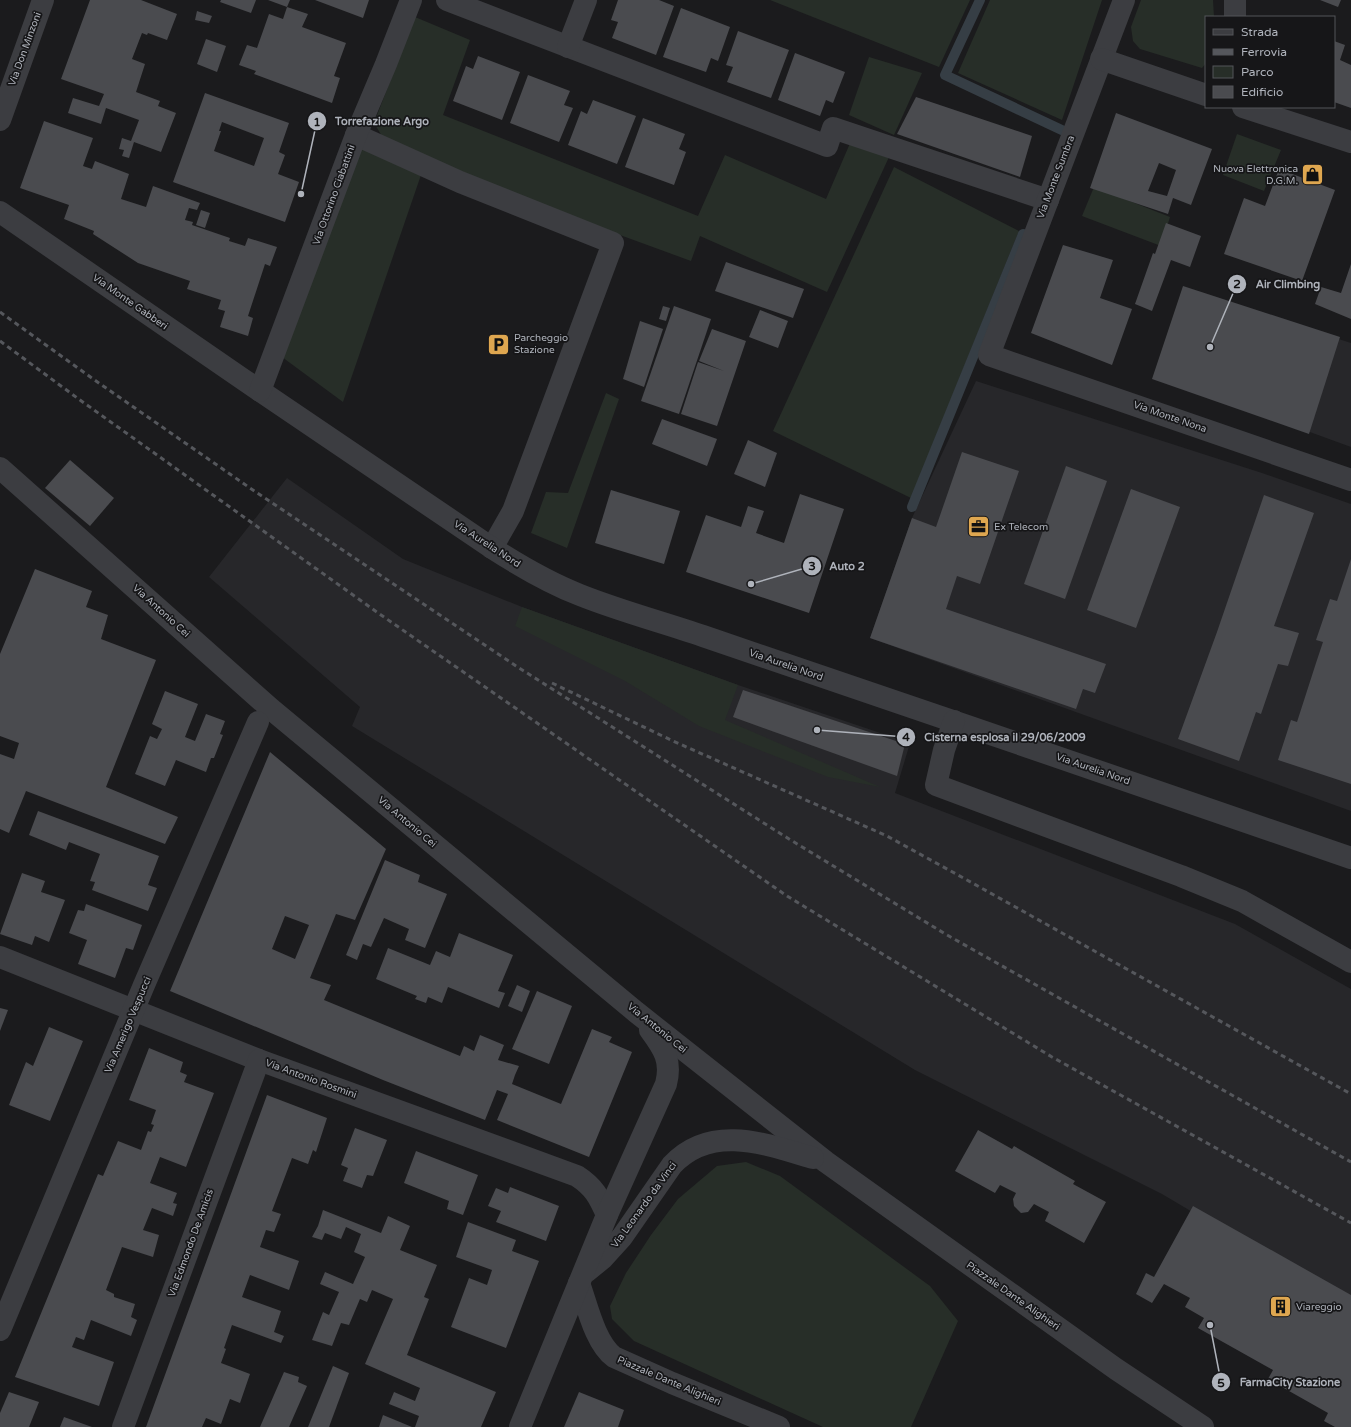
<svg xmlns="http://www.w3.org/2000/svg" width="1351" height="1427" font-family="'Varela Round',sans-serif">
	<style>
		.built { fill: #27272a }
		.green { fill: #272e28 }
		.lines { fill: none; stroke-linecap: round; stroke-linejoin: round }
		.stream { stroke: #363e45; stroke-width: 10 }
		.building { fill: #4a4b4f; fill-rule: evenodd }
		.minor { stroke: #3c3d41; stroke-width: 22 }
		.rail { stroke: #55575c; stroke-width: 3; stroke-dasharray: 5 4; stroke-linecap: butt }
		.labels { text-anchor: middle; dominant-baseline: central; stroke-width: 3.5; stroke-linejoin: round; paint-order: stroke }
		.street-label { font-size: 10px; fill: #afb3bb; stroke: #161618 }
		.poi-label { font-size: 10px; fill: #afb3bb; stroke: #161618; text-anchor: start }
		.leader { fill: none; stroke: #afb3bb; stroke-width: 1.5 }
		.callout-dot { fill: #afb3bb; stroke: #161618; stroke-width: 1.5 }
		.mark-label { font-size: 12px; text-anchor: middle; font-weight: bold; fill: #111 }
		.callout-label { font-size: 11px; text-anchor: middle; font-weight: bold; fill: #afb3bb; stroke: #161618; stroke-width: 3.5; stroke-linejoin: round; paint-order: stroke }
	</style>
	<rect width="100%" height="100%" fill="#1b1b1d"/>
	<g class="built">
		<path d="M1265 315 1351 343V447L1233 404Z"/>
		<path d="M976 381 1262 473 1351 504V811L870 638 912 518Z"/>
		<path d="M287 478 403 559 522 607 738 685 910 743 895 793 1235 924 1351 989V1306L1162 1194 915 1070 352 726 360 707 209 577Z"/>
	</g>
	<g class="green">
		<path d="M770 0H970L939 67Z"/>
		<path d="M990 0H1102L1062 120 958 73Z"/>
		<path d="M1141 0H1213L1214 17H1206V63L1202 68 1140 49 1133 41 1131 27Z"/>
		<path d="M415 17 470 40 443 115 698 216 725 155 826 199 851 141 889 157 827 292 700 236 691 261 391 151 374 123Z"/>
		<path d="M869 57 922 73 894 135 849 115Z"/>
		<path d="M1237 134 1281 150 1264 191 1223 175Z"/>
		<path d="M361 147 422 172 343 402 282 357Z"/>
		<path d="M894 167 1019 231 911 498 773 431Z"/>
		<path d="M1094 187 1170 217 1161 246 1082 216Z"/>
		<path d="M606 393 619 399 567 548 531 533 546 492 568 493Z"/>
		<path d="M522 607 738 685 725 720 880 787 828 777 699 726 625 681 515 626Z"/>
		<path d="M746 1162 780 1176 930 1286 958 1321 911 1427H823L634 1341 612 1319 610 1306 626 1273 651 1235 678 1199 717 1166Z"/>
	</g>
	<g class="lines">
		<g class="stream">
			<path d="M980 0 945 75 1066 132"/>
			<path d="M912 507 1023 234"/>
		</g>
	</g>
	<g class="building">
		<path d="M90 0H141L177 14 167 40 148 33 147 35 142 33 132 59 145 64 136 92 160 101 158 106 176 113 161 152 134 142 129 158 122 156 124 150 119 149 122 138 131 141 139 120 106 108 101 124 68 113 73 98 99 106 104 94 61 79Z"/>
		<path d="M221 0H256L251 13 220 2Z"/>
		<path d="M268 0H290L287 7Z"/>
		<path d="M315 0H369L363 18Z"/>
		<path d="M618 0H659L674 6 656 55 612 38 618 22 611 20Z"/>
		<path d="M1320 0H1341L1338 7Z"/>
		<path d="M287 7 308 14 302 27 346 43 334 76 340 78 332 103 254 74 256 71 239 65 247 45 257 48 269 14 283 19Z"/>
		<path d="M681 8 730 27 718 61 711 58 706 72 663 57Z"/>
		<path d="M197 11 212 16 209 23 195 20Z"/>
		<path d="M738 31 789 50 771 98 727 82 733 67 726 65Z"/>
		<path d="M206 39 226 46 217 72 197 64Z"/>
		<path d="M1334 41 1345 45 1340 60 1351 65V108L1334 102Z"/>
		<path d="M795 53 845 72 833 103 826 100 820 116 778 100Z"/>
		<path d="M478 56 520 72 502 120 453 101 466 66 473 69Z"/>
		<path d="M528 75 570 91 564 105 573 108 559 142 510 123Z"/>
		<path d="M205 93 289 123 279 152 285 155 278 174 299 182 285 222 173 182ZM222 122 264 138 254 166 214 151 221 131H219Z"/>
		<path d="M916 97 1032 136 1020 177 897 134Z"/>
		<path d="M593 100 636 116 617 164 568 145 581 111 587 114Z"/>
		<path d="M1116 113 1212 149 1191 205 1173 198 1168 214 1090 188ZM1159 163 1176 170 1167 196 1148 191Z"/>
		<path d="M643 118 685 134 679 149 686 152 674 185 625 167Z"/>
		<path d="M44 121 93 138 83 166 92 169 95 161 129 174 121 199 146 207 153 186 200 203 197 210 189 208 185 220 193 222 192 225 230 238 229 241 245 246 248 238 277 247 270 266 265 264 248 316 253 318 248 336 220 327 225 311 218 309 221 300 187 289 190 281 138 263 93 234 94 231 64 219 69 205 20 188Z"/>
		<path d="M1279 169 1335 190 1302 281 1224 254 1244 198 1265 206Z"/>
		<path d="M201 210 210 213 205 228 196 225Z"/>
		<path d="M1166 223 1201 236 1190 267 1171 260 1152 311 1135 304 1153 253 1155 254Z"/>
		<path d="M1063 245 1113 260 1100 298 1132 309 1112 365 1031 333Z"/>
		<path d="M726 262 804 289 793 318 715 291Z"/>
		<path d="M1351 264V319L1315 304 1321 287 1341 293Z"/>
		<path d="M1183 286 1340 337 1309 434 1152 379Z"/>
		<path d="M663 306 670 308 666 321 659 319Z"/>
		<path d="M674 306 711 319 679 414 641 401Z"/>
		<path d="M760 310 788 321 778 348 749 337Z"/>
		<path d="M640 321 663 329 644 387 623 379Z"/>
		<path d="M712 329 746 341 717 426 681 414 698 362 724 371 699 361Z"/>
		<path d="M662 419 717 439 707 466 652 444Z"/>
		<path d="M748 440 777 453 765 487 734 474Z"/>
		<path d="M962 452 1019 471 980 584 957 576 946 609 1106 664 1095 693 1083 689 1076 709 870 638 912 518 936 527Z"/>
		<path d="M70 460 114 498 90 526 45 488Z"/>
		<path d="M1066 466 1107 481 1065 599 1024 584Z"/>
		<path d="M1131 489 1180 507 1136 628 1087 610Z"/>
		<path d="M611 490 680 511 664 564 595 543Z"/>
		<path d="M800 494 844 509 809 613 686 572 706 515 741 527 748 506 764 511 756 533 784 543Z"/>
		<path d="M1264 495 1314 513 1274 626 1299 633 1288 666 1278 664 1261 714 1256 712 1239 761 1178 739 1217 632Z"/>
		<path d="M1351 559V784L1278 760 1291 720 1297 722 1316 663 1323 642 1316 640 1330 599 1337 601Z"/>
		<path d="M35 569 92 591 86 607 108 615 101 639 156 660 106 787 178 817 165 844 26 791 9 833 0 829V754L14 759 19 743 0 736V654Z"/>
		<path d="M743 690 905 744 897 776 733 717Z"/>
		<path d="M165 691 198 704 185 737 195 741 206 714 225 721 220 734 223 735 214 758H211L206 772 176 760 165 786 135 774 150 736 157 739 162 729 152 724Z"/>
		<path d="M270 752 386 849 355 920 336 914 310 978 331 985 324 1000 460 1056 464 1046 474 1051 480 1035 504 1045 498 1060 519 1066 515 1075 512 1084 561 1104 592 1029 612 1037 609 1042 632 1052 589 1157 497 1120 508 1094 497 1090 485 1120 383 1080 170 991ZM285 916 309 925 295 959 272 949Z"/>
		<path d="M38 811 159 856 148 885 157 888 148 911 92 890 95 882 90 881 100 854 69 842 66 850 29 835Z"/>
		<path d="M385 860 420 875 418 882 447 894 425 948 405 940 409 929 384 918 371 947 363 944 357 960 346 955Z"/>
		<path d="M22 873 45 881 41 892 65 900 49 942 35 936 32 945 0 934Z"/>
		<path d="M86 904 142 925 133 950 126 948 115 978 78 964 87 940 69 933 78 910 84 911Z"/>
		<path d="M459 933 513 955 498 991 505 993 499 1008 448 987 442 1003 428 997 426 1003 415 999 417 996 376 979 388 948 430 965 436 951 450 957Z"/>
		<path d="M517 985 530 991 522 1012 508 1006Z"/>
		<path d="M537 991 572 1006 549 1064 512 1049Z"/>
		<path d="M0 1008 8 1010 0 1031Z"/>
		<path d="M49 1027 83 1041 50 1121 9 1105 26 1062 33 1066Z"/>
		<path d="M149 1048 183 1062 180 1072 187 1075 184 1082 214 1093 186 1167 160 1157 150 1183 177 1193 173 1203 177 1204 173 1216 152 1208 143 1230 159 1235 153 1257 122 1247 106 1290 114 1294V1297L135 1304 131 1317 137 1320 131 1336 91 1320 84 1340 76 1337 72 1347 114 1362 99 1406 15 1377 98 1174 103 1176 118 1141 141 1150 148 1131 151 1132 154 1125 151 1124 156 1110 129 1100Z"/>
		<path d="M267 1095 327 1118 316 1152 313 1150 308 1164 292 1158 272 1211 281 1214 274 1232 266 1230 260 1247 299 1261 289 1290 250 1275 242 1297 281 1311 274 1332 284 1336 281 1343 232 1325 224 1348 226 1349 221 1363 250 1374 240 1403 230 1399 221 1424 206 1418 202 1427H146Z"/>
		<path d="M355 1128 387 1140 373 1176 367 1175 362 1188 343 1181 348 1168 341 1165Z"/>
		<path d="M978 1130 1012 1149 1014 1146 1075 1181 1073 1184 1106 1202 1084 1243 1045 1221 1049 1212 1034 1204 1028 1212 1021 1213 1014 1206 1013 1199 1016 1193 1000 1185 995 1193 955 1171Z"/>
		<path d="M416 1151 478 1175 463 1215 447 1209 449 1201 404 1183Z"/>
		<path d="M510 1187 559 1206 546 1241 496 1222 501 1211 488 1206 496 1188 508 1193Z"/>
		<path d="M1193 1206 1351 1295V1427H1335L1324 1421 1328 1413 1268 1379 1273 1370 1198 1328 1204 1318 1185 1307 1190 1298 1164 1284 1152 1303 1136 1294 1146 1273 1154 1277Z"/>
		<path d="M323 1210 381 1233 388 1216 410 1226 400 1250 437 1265 424 1297 429 1299 407 1355 496 1392 481 1427H415L419 1416 389 1404 394 1392 415 1401 420 1388 365 1364 393 1299 372 1290 367 1302 360 1299 349 1325 341 1323 332 1346 312 1340 323 1312 329 1315 339 1292 320 1284 325 1272 353 1284 365 1257 354 1252 361 1234 346 1227 341 1239 325 1233 322 1240 312 1237 318 1226Z"/>
		<path d="M468 1222 516 1240 512 1251 539 1261 506 1348 451 1327 469 1278 487 1285 492 1270 456 1257Z"/>
		<path d="M333 1366 349 1373 329 1427H308Z"/>
		<path d="M284 1372 299 1377 298 1382 307 1386 289 1427H260Z"/>
		<path d="M9 1392 39 1402 29 1427H0V1413Z"/>
		<path d="M579 1392 624 1410 618 1427H564Z"/>
		<path d="M383 1415 412 1427H379Z"/>
		<path d="M64 1417 92 1427H60Z"/>
	</g>
	<g class="lines">
		<g class="minor">
			<path d="M447 0 827 146 833 128 1048 200"/>
			<path d="M1124 0 989 355 1351 480"/>
			<path d="M1235 17V0"/>
			<path d="M568 47 586 0"/>
			<path d="M1101 59 1206 95"/>
			<path d="M1243 107 1351 142"/>
			<path d="M0 120 43 0"/>
			<path d="M356 135 460 182 613 243 513 511 492 548"/>
			<path d="M0 212 244 380 492 548C520 566 549 583 580 595 620 611 662 622 703 636 793 667 883 698 973 728L1351 858"/>
			<path d="M260 391 356 135 386 64 411 0"/>
			<path d="M0 468 271 709 636 1012 826 1162 1116 1369 1203 1427"/>
			<path d="M954 721 944 750 936 785 1181 876 1242 901 1351 962"/>
			<path d="M0 957 259 1060 577 1176C594 1187 599 1197 607 1215"/>
			<path d="M586 1272 602 1259 622 1237 672 1165C711 1123 766 1144 813 1158"/>
			<path d="M579 1283C587 1305 595 1343 614 1357L672 1383 779 1427"/>
			<path d="M0 1330 144 985 258 722"/>
			<path d="M123 1427 259 1060"/>
			<path d="M520 1427 607 1215 666 1084C672 1061 664 1049 650 1030"/>
		</g>
		<g class="rail">
			<path d="M0 312 96 381 250 488 516 666 789 839 947 935 1351 1162"/>
			<path d="M0 341 80 400 381 615 787 896 1052 1057 1351 1223"/>
			<path d="M552 683 673 741 887 836 958 875 1351 1094"/>
		</g>
	</g>
	<defs>
		<symbol id="shop-square" viewBox="-11 -11 22 22"><rect x="-9" y="-9" width="18" height="18" rx="4" fill="#dfa750" stroke="#161618"/><path d="M-5-2.5h2.3a2.7 3.5 0 0 1 5.4 0H5L5.5 6h-11ZM-1.5-2.5h3a1.5 2.3 0 0 0-3 0Z" fill="#111"/></symbol>
		<symbol id="parking-square" viewBox="-11 -11 22 22"><rect x="-9" y="-9" width="18" height="18" rx="4" fill="#dfa750" stroke="#161618"/><path d="M-3.5-5.5H1a3.5 3.5 0 0 1 0 7H-1V5.5H-3.5ZM-1-3.4V-.6H.8a1.4 1.4 0 0 0 0-2.8Z" fill="#111"/></symbol>
		<symbol id="office-square" viewBox="-11 -11 22 22"><rect x="-9" y="-9" width="18" height="18" rx="4" fill="#dfa750" stroke="#161618"/><path d="M-6-3h4V-5.5h4V-3h4V5H-6ZM-1-4.5V-3h2v-1.5ZM-6 0V1H6V0Z" fill="#111"/></symbol>
		<symbol id="building-square" viewBox="-11 -11 22 22"><rect x="-9" y="-9" width="18" height="18" rx="4" fill="#dfa750" stroke="#161618"/><path d="M-4-6H4V6H1V3H-1V6H-4ZM-2.5-4.3h1.7v1.8h-1.7ZM.8-4.3h1.7v1.8H.8ZM-2.5-1h1.7V.8h-1.7ZM.8-1h1.7V.8H.8Z" fill="#111"/></symbol>
	</defs>
	<g fill-rule="evenodd">
		<use href="#shop-square" x="1300" y="162" width="25" height="25"/>
		<use href="#parking-square" x="486" y="332" width="25" height="25"/>
		<use href="#office-square" x="966" y="514" width="25" height="25"/>
		<use href="#building-square" x="1268" y="1294" width="25" height="25"/>
	</g>
	<g class="labels">
		<g class="street-label">
			<text transform="translate(25 49) rotate(-70)">Via Don Minzoni</text>
			<text transform="translate(1056 177) rotate(-69)">Via Monte Sumbra</text>
			<text transform="translate(334 195) rotate(-70)">Via Ottorino Ciabattini</text>
			<text transform="translate(130 302) rotate(35)">Via Monte Gabberi</text>
			<text transform="translate(1170 417) rotate(19)">Via Monte Nona</text>
			<text transform="translate(487 544) rotate(33)">Via Aurelia Nord</text>
			<text transform="translate(161 611) rotate(42)">Via Antonio Cei</text>
			<text transform="translate(786 665) rotate(19)">Via Aurelia Nord</text>
			<text transform="translate(1093 769) rotate(19)">Via Aurelia Nord</text>
			<text transform="translate(407 822) rotate(40)">Via Antonio Cei</text>
			<text transform="translate(128 1025) rotate(-67)">Via Amerigo Vespucci</text>
			<text transform="translate(657 1028) rotate(39)">Via Antonio Cei</text>
			<text transform="translate(311 1079) rotate(20)">Via Antonio Rosmini</text>
			<text transform="translate(644 1205) rotate(-54)">Via Leonardo da Vinci</text>
			<text transform="translate(191 1243) rotate(-70)">Via Edmondo De Amicis</text>
			<text transform="translate(1013 1296) rotate(35)">Piazzale Dante Alighieri</text>
			<text transform="translate(669 1381) rotate(23)">Piazzale Dante Alighieri</text>
		</g>
		<g class="poi-label">
			<text x="1298" y="169" text-anchor="end">Nuova Elettronica<tspan x="1298" dy="12">D.G.M.</tspan></text>
			<text x="514" y="338">Parcheggio<tspan x="514" dy="12">Stazione</tspan></text>
			<text x="994" y="527">Ex Telecom</text>
			<text x="1296" y="1307">Viareggio</text>
		</g>
	</g>
	<path class="leader" d="M301 194L317 121M1210 347L1237 284M751 584L812 566M817 730L906 737M1210 1325L1221 1382"/>
	<g class="callout-dot">
		<circle cx="301" cy="194" r="4"/>
		<circle cx="1210" cy="347" r="4"/>
		<circle cx="751" cy="584" r="4"/>
		<circle cx="817" cy="730" r="4"/>
		<circle cx="1210" cy="1325" r="4"/>
		<circle cx="317" cy="121" r="10"/>
		<circle cx="1237" cy="284" r="10"/>
		<circle cx="812" cy="566" r="10"/>
		<circle cx="906" cy="737" r="10"/>
		<circle cx="1221" cy="1382" r="10"/>
	</g>
	<g class="mark-label">
		<text x="317" y="126">1</text>
		<text x="1237" y="288">2</text>
		<text x="812" y="570">3</text>
		<text x="906" y="741">4</text>
		<text x="1221" y="1387">5</text>
	</g>
	<g class="callout-label">
		<text x="382" y="125">Torrefazione Argo</text>
		<text x="1288" y="288">Air Climbing</text>
		<text x="847" y="570">Auto 2</text>
		<text x="1005" y="741">Cisterna esplosa il 29/06/2009</text>
		<text x="1290" y="1386">FarmaCity Stazione</text>
	</g>
	<rect x="1205" y="16" width="130" height="92" fill="#161618" stroke="#535559"/>
	<rect x="1213" y="29" width="20" height="6" fill="#3c3d41" stroke="#535559"/>
	<text x="1241" y="36" font-size="12" fill="#afb3bb">Strada</text>
	<rect x="1213" y="49" width="20" height="6" fill="#55575c" stroke="#535559"/>
	<text x="1241" y="56" font-size="12" fill="#afb3bb">Ferrovia</text>
	<rect x="1213" y="66" width="20" height="12" fill="#272e28" stroke="#535559"/>
	<text x="1241" y="76" font-size="12" fill="#afb3bb">Parco</text>
	<rect x="1213" y="86" width="20" height="12" fill="#4a4b4f" stroke="#535559"/>
	<text x="1241" y="96" font-size="12" fill="#afb3bb">Edificio</text>
</svg>
